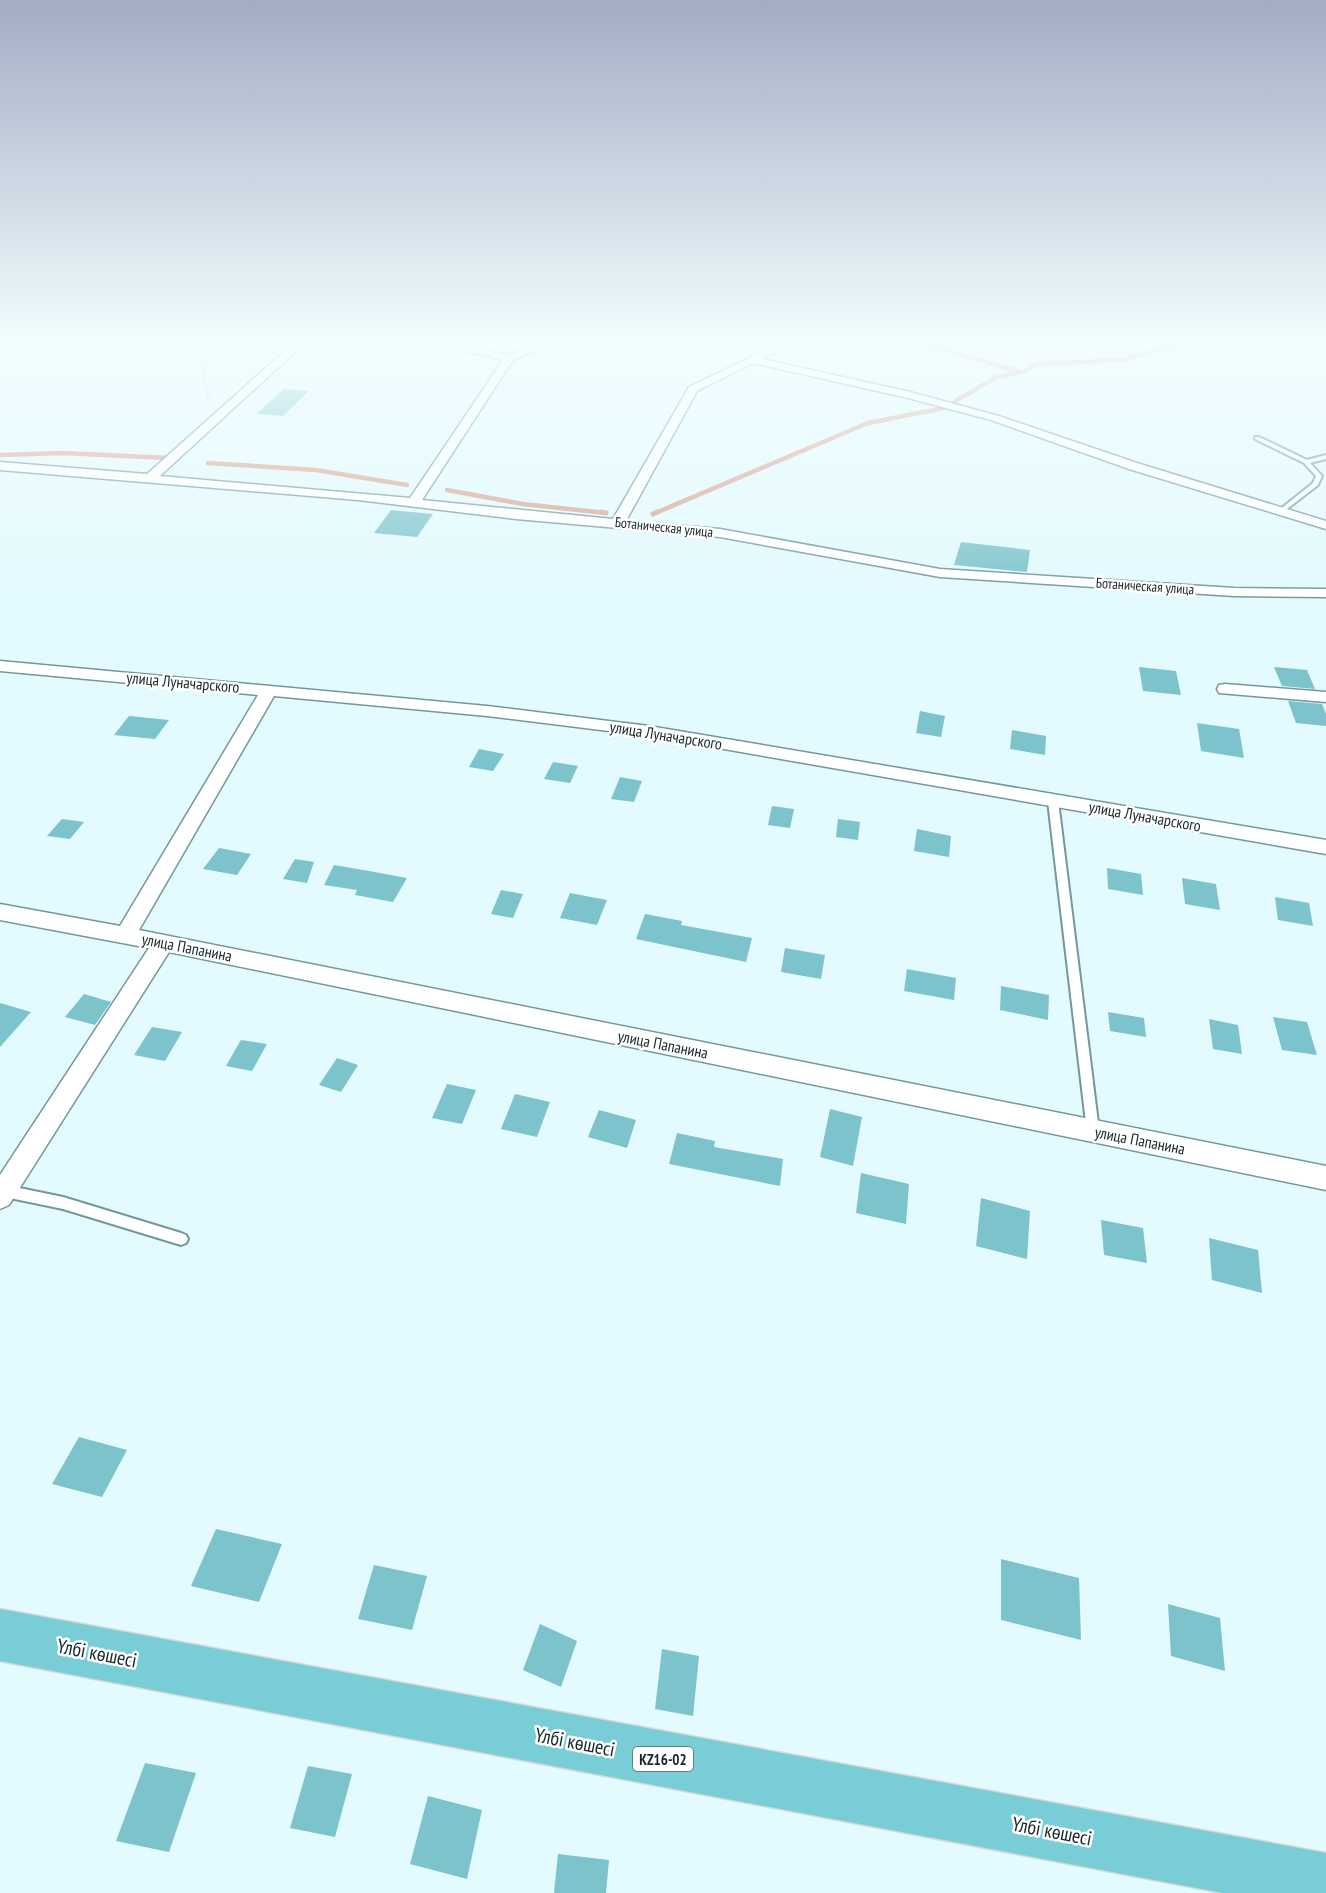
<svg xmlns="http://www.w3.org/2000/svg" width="1326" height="1893" font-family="'PT Sans Narrow',sans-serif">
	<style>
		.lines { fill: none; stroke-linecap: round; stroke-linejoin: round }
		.stream-far1 { stroke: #daa18f; stroke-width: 4.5 }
		.stream { stroke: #daa18f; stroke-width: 5 }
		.building { fill: #7cc3cc }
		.service-casing { stroke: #72989d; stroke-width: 4 }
		.minor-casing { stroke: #72989d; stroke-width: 3 }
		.primary-casing { stroke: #d5d8d8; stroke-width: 3 }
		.path { stroke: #a3b8bb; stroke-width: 2; stroke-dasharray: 1 2; stroke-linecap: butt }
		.service { fill: #fff; fill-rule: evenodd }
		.minor { fill: #fff; fill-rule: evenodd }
		.primary { fill: #79cdd7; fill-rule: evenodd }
		.labels { text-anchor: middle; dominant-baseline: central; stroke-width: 5; stroke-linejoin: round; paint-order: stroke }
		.far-street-label { font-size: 14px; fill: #172628; stroke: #fff }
		.shield { fill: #fff; stroke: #5d6768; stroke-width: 1.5 }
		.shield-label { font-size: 15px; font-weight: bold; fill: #172628 }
		.street-label { font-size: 16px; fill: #172628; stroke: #fff }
		.near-street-label { font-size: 20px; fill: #172628; stroke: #fff }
	</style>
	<rect width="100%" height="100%" fill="#e3fafe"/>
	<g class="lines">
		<g class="stream-far1">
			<path d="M915 341 1017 371"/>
			<path d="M954 402 995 378 1025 371 1036 364 1122 360 1189 341"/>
			<path d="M0 455 62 453 169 458"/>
			<path d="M208 463 316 470 407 485"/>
			<path d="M447 490 523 504 606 513"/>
			<path d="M653 514 868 423 944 408"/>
		</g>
		<g class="stream">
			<path d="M601 512 606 513"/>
			<path d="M653 514 657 512"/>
		</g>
	</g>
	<g class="building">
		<path d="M284 389 309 391 283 416 256 414Z"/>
		<path d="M391 510 433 514 417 537 374 533Z"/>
		<path d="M961 542 1030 550 1027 572 954 565Z"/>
		<path d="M1139 667 1176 671 1181 695 1143 691Z"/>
		<path d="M1274 667 1307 670 1315 689 1282 686Z"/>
		<path d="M1288 701 1322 704 1326 714V726L1296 723Z"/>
		<path d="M920 711 945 716 941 737 916 733Z"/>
		<path d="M129 716 169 720 155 739 114 735Z"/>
		<path d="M1197 723 1239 729 1244 758 1201 751Z"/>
		<path d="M1012 730 1046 736 1045 755 1010 749Z"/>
		<path d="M479 749 504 754 493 771 469 767Z"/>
		<path d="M553 762 578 766 570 783 544 779Z"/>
		<path d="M620 777 642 781 634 802 611 799Z"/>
		<path d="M772 806 794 809 790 828 768 825Z"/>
		<path d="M62 819 84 822 70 839 47 836Z"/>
		<path d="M838 819 860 822 858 840 836 837Z"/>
		<path d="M917 829 951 836 949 857 914 851Z"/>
		<path d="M219 848 251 854 237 875 203 869Z"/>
		<path d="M295 859 314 862 307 883 283 879Z"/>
		<path d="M334 865 369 871 407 878 393 902 355 895 357 890 324 885Z"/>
		<path d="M1107 868 1141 874 1143 895 1108 889Z"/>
		<path d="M1182 878 1216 884 1220 910 1185 904Z"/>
		<path d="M501 890 523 894 513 918 491 914Z"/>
		<path d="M570 893 607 900 597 925 560 918Z"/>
		<path d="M1275 897 1309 903 1313 926 1278 920Z"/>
		<path d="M645 914 682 921 681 925 752 938 746 962 636 939Z"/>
		<path d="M785 948 825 955 821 979 781 972Z"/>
		<path d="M907 969 956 978 954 1000 904 991Z"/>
		<path d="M1001 986 1049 995 1048 1020 1000 1010Z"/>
		<path d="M84 994 111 1002 95 1025 65 1017Z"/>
		<path d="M0 1003 31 1012 0 1047Z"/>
		<path d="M1108 1012 1144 1018 1146 1037 1110 1031Z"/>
		<path d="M1273 1017 1307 1022 1317 1055 1282 1050Z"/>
		<path d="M1209 1019 1238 1025 1242 1054 1213 1049Z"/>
		<path d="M152 1027 182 1032 165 1061 134 1055Z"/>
		<path d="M241 1040 267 1044 252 1071 226 1066Z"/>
		<path d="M337 1058 358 1065 341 1092 319 1085Z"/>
		<path d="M447 1084 476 1090 462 1124 432 1118Z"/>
		<path d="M515 1094 550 1102 537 1137 501 1129Z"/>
		<path d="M830 1109 862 1117 853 1166 820 1157Z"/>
		<path d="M599 1110 636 1120 627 1148 588 1137Z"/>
		<path d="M677 1133 715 1141 714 1147 783 1159 780 1186 669 1164Z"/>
		<path d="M861 1173 909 1184 906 1224 856 1213Z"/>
		<path d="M981 1198 1030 1211 1027 1259 976 1246Z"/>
		<path d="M1101 1220 1143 1228 1147 1263 1104 1255Z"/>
		<path d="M1209 1238 1258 1250 1262 1293 1212 1280Z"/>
		<path d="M79 1437 127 1450 102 1497 52 1484Z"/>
		<path d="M216 1529 282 1544 259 1602 191 1586Z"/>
		<path d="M1001 1559 1079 1578 1081 1640 1001 1620Z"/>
		<path d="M374 1565 427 1576 412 1630 358 1619Z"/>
		<path d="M1168 1604 1220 1618 1225 1671 1171 1656Z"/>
		<path d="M540 1624 577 1641 561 1687 523 1670Z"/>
		<path d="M662 1649 699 1656 693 1716 655 1709Z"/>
		<path d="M145 1763 196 1773 169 1852 116 1841Z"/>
		<path d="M308 1766 352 1774 335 1837 290 1828Z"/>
		<path d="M428 1796 482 1810 467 1879 410 1864Z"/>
		<path d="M558 1854 609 1860 606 1893H554Z"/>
	</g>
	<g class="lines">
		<defs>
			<g id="service">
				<path d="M1255 437H1259L1307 460 1326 455V459L1310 463 1322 476 1318 485 1283 512 1278 511 1313 483 1316 476 1304 463 1255 439Z"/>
				<path d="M1053 798 1058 801 1099 1131 1097 1135 1093 1136 1089 1135 1087 1131 1048 801Z"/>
				<path d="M0 1184 63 1197 181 1233 186 1235 188 1239 186 1243 181 1245 63 1209 0 1196Z"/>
			</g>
			<g id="minor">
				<path d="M296 341H307L160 476 410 498 503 360 425 341H443L508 355 544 341H558L513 360 422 500 613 519 689 387 783 341H796L762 359 910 392 999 416 1137 463 1326 521V529L1129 469 991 420 908 398 753 363 697 391 626 521 720 529 940 569 1234 588 1326 589V597L1234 596 940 577 720 537 516 519 358 500 0 470V462L147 474Z"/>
				<path d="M0 661 487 706 649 726 1326 840V854L649 736 487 716 274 696 139 930 1326 1166V1190L169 952 9 1205 0 1209V1175L149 948 0 920V904L120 926 258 695 0 671Z"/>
				<path d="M1225 684 1326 692V702L1219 693 1217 689 1219 685Z"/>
			</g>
			<path id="primary" d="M0 1609 1326 1853V1893H1223L0 1661Z"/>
		</defs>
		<use href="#service" class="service-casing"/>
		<use href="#minor" class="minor-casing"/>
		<use href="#primary" class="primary-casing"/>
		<path class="path" d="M212 402 208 398 203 365 219 341"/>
		<use href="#service" class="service"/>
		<use href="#minor" class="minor"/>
		<use href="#primary" class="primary"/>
	</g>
	<linearGradient id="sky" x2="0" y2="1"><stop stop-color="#a2acc4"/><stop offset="0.56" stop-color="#f2fdff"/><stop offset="1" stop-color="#f2fdff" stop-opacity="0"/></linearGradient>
	<rect width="1326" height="606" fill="url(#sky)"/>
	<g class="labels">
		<g class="far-street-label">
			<text transform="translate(664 527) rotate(6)">Ботаническая улица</text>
			<text transform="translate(1145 586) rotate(4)">Ботаническая улица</text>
		</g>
		<rect class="shield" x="633" y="1747" width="60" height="24" rx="4.5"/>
		<g class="shield-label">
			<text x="663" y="1759">KZ16-02</text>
		</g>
		<g class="street-label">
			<text transform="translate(183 682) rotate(5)">улица Луначарского</text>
			<text transform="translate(666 735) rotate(9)">улица Луначарского</text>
			<text transform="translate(1145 816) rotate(10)">улица Луначарского</text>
			<text transform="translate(187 947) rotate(11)">улица Папанина</text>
			<text transform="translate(663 1044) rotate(11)">улица Папанина</text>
			<text transform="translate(1140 1140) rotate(11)">улица Папанина</text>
		</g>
		<g class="near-street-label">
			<text transform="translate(97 1653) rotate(11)">Үлбі көшесі</text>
			<text transform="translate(575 1742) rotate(11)">Үлбі көшесі</text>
			<text transform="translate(1052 1831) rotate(11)">Үлбі көшесі</text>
		</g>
	</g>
</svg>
